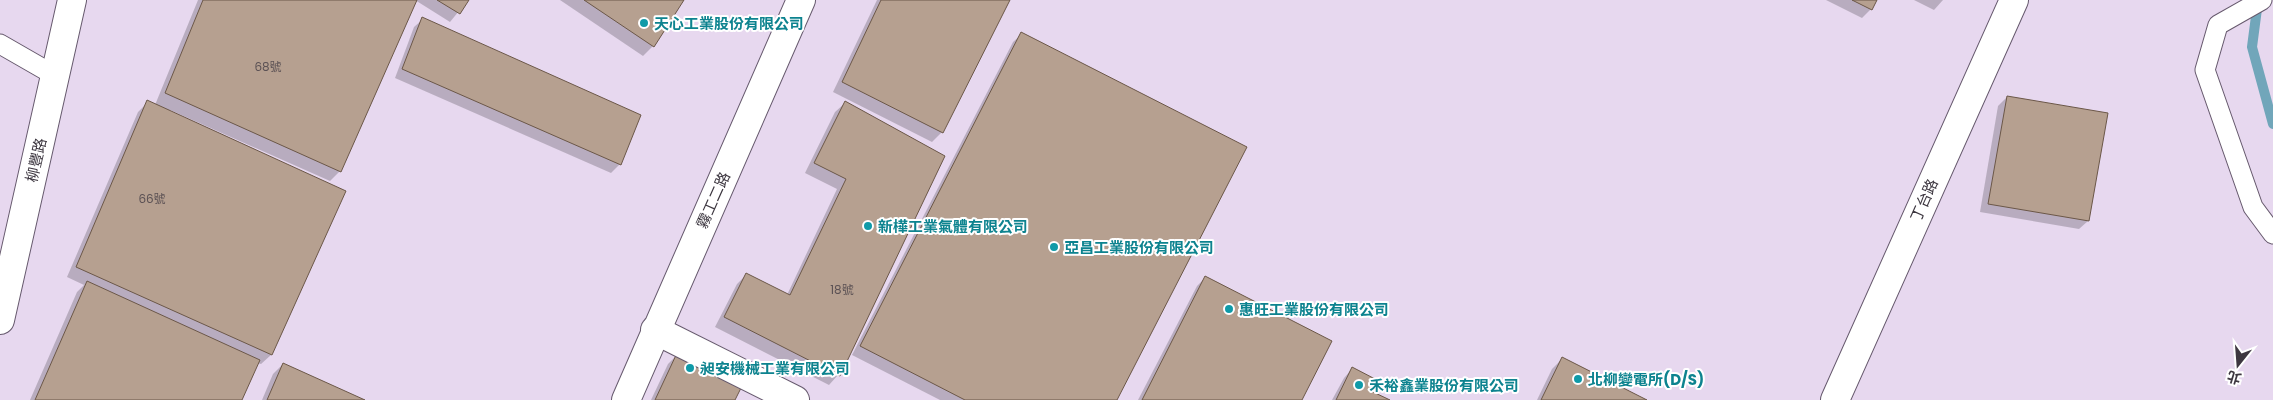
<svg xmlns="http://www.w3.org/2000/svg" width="2273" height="400" font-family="Poppins,'Noto Sans TC',sans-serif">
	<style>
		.shadow { fill: #0003 }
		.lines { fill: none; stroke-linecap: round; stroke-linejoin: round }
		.stream { stroke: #71a6ba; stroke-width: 10 }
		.building { fill: #b6a090; stroke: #6b5748 }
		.lane-casing { stroke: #66596d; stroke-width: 21 }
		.street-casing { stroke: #66596d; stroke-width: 30 }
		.secondary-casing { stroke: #66596d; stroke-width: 30 }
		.lane { stroke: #fff; stroke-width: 19 }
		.street { stroke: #fff; stroke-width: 28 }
		.secondary { stroke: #fff; stroke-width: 28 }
		.culture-dot { fill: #0f9aa8; stroke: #fff; stroke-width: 2 }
		.labels { text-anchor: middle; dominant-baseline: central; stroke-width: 4; stroke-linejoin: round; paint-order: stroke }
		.number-label { font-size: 12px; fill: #5b5154 }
		.culture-label { font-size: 15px; font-weight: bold; fill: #0d838f; stroke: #fff; text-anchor: start }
		.street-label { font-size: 15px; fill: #3d3740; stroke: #fff }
	</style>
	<rect width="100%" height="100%" fill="#e7d8ef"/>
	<g class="shadow">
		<path d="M198 0H468L450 22 415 0 340 171 330 181 170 110 169 112 271 355 261 364 257 363 241 400H30L77 292 84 285 67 277 138 112 148 102 155 105Z"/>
		<path d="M560 0H683L653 46 643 56Z"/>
		<path d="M877 0H1009L942 132 932 142 833 92Z"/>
		<path d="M1826 0H1876L1871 9 1862 18Z"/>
		<path d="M1914 0H1943L1934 10Z"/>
		<path d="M423 19 620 164 611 173 395 78 414 27Z"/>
		<path d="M1022 34 1116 400H940L852 355 1013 42Z"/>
		<path d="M2007 97 2088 221 2079 229 1980 212 1998 106Z"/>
		<path d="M845 103 944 157 838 375 829 385 715 327 737 284 747 274 787 295 837 189 805 173 835 112Z"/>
		<path d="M1205 278 1300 400H1138L1197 286Z"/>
		<path d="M678 354 734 400H651L668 364Z"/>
		<path d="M1562 359 1644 400H1537L1552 369Z"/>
		<path d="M283 364 362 400H262L273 374Z"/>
		<path d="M1352 369 1370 391 1387 400H1332L1344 378Z"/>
	</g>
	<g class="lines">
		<path class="stream" d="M2258 1 2252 47 2273 124"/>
	</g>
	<g class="building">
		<path d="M203 0H417L341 172 165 93Z"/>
		<path d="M437 0H469L460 14Z"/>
		<path d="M584 0H684L654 47Z"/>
		<path d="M881 0H1010L943 133 842 82Z"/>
		<path d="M1852 0H1877L1872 10Z"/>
		<path d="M422 17 641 115 621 165 402 69Z"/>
		<path d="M1021 32 1247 147 1117 400H965L860 346Z"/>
		<path d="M2007 96 2108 113 2089 221 1988 204Z"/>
		<path d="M147 100 346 191 272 355 76 267Z"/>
		<path d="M845 101 945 156 840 376 724 317 746 273 790 295 846 179 814 163Z"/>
		<path d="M1205 276 1332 341 1302 400H1142Z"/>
		<path d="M87 281 260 360 242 400H35Z"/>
		<path d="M677 353 743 384 735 400H655Z"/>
		<path d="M1562 357 1647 400H1541Z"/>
		<path d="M283 363 365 400H267Z"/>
		<path d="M1352 367 1377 380 1371 391 1390 400H1336Z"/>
	</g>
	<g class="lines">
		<defs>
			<g id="lane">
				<path d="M2262 0 2218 25 2205 70 2253 207 2273 234"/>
				<path d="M0 44 54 75"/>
			</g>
			<g id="street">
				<path d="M655 330 795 400"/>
				<path d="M626 400 801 0"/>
			</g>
			<g id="secondary">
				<path d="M0 320 72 0"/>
				<path d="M1835 400 2014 0"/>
			</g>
		</defs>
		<use href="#lane" class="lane-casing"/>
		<use href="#street" class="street-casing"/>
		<use href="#secondary" class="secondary-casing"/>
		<use href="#lane" class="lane"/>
		<use href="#street" class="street"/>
		<use href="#secondary" class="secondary"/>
	</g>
	<g class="culture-dot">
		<circle cx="644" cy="23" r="5"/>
		<circle cx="868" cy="226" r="5"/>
		<circle cx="1054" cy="247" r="5"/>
		<circle cx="1229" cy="309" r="5"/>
		<circle cx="690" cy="368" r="5"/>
		<circle cx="1578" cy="379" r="5"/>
		<circle cx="1359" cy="385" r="5"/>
	</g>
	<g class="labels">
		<g class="number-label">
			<text x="268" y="66">68號</text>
			<text x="152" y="198">66號</text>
			<text x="842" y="289">18號</text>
		</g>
		<g class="culture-label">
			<text x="654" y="23">天心工業股份有限公司</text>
			<text x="878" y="226">新樺工業氣體有限公司</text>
			<text x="1064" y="247">亞昌工業股份有限公司</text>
			<text x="1239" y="309">惠旺工業股份有限公司</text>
			<text x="700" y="368">昶安機械工業有限公司</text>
			<text x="1588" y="379">北柳變電所(D/S)</text>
			<text x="1369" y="385">禾裕鑫業股份有限公司</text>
		</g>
		<g class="street-label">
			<text transform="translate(36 160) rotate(-77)">柳豐路</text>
			<text transform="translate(713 200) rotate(-66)">霧工二路</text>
			<text transform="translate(1924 200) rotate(-66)">丁台路</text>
		</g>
	</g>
	<g transform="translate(2238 365) rotate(197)" stroke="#ffffff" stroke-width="4" paint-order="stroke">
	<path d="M0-4L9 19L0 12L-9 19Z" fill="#3d3740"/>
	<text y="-8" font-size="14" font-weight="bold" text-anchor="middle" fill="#3d3740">北</text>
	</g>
</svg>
